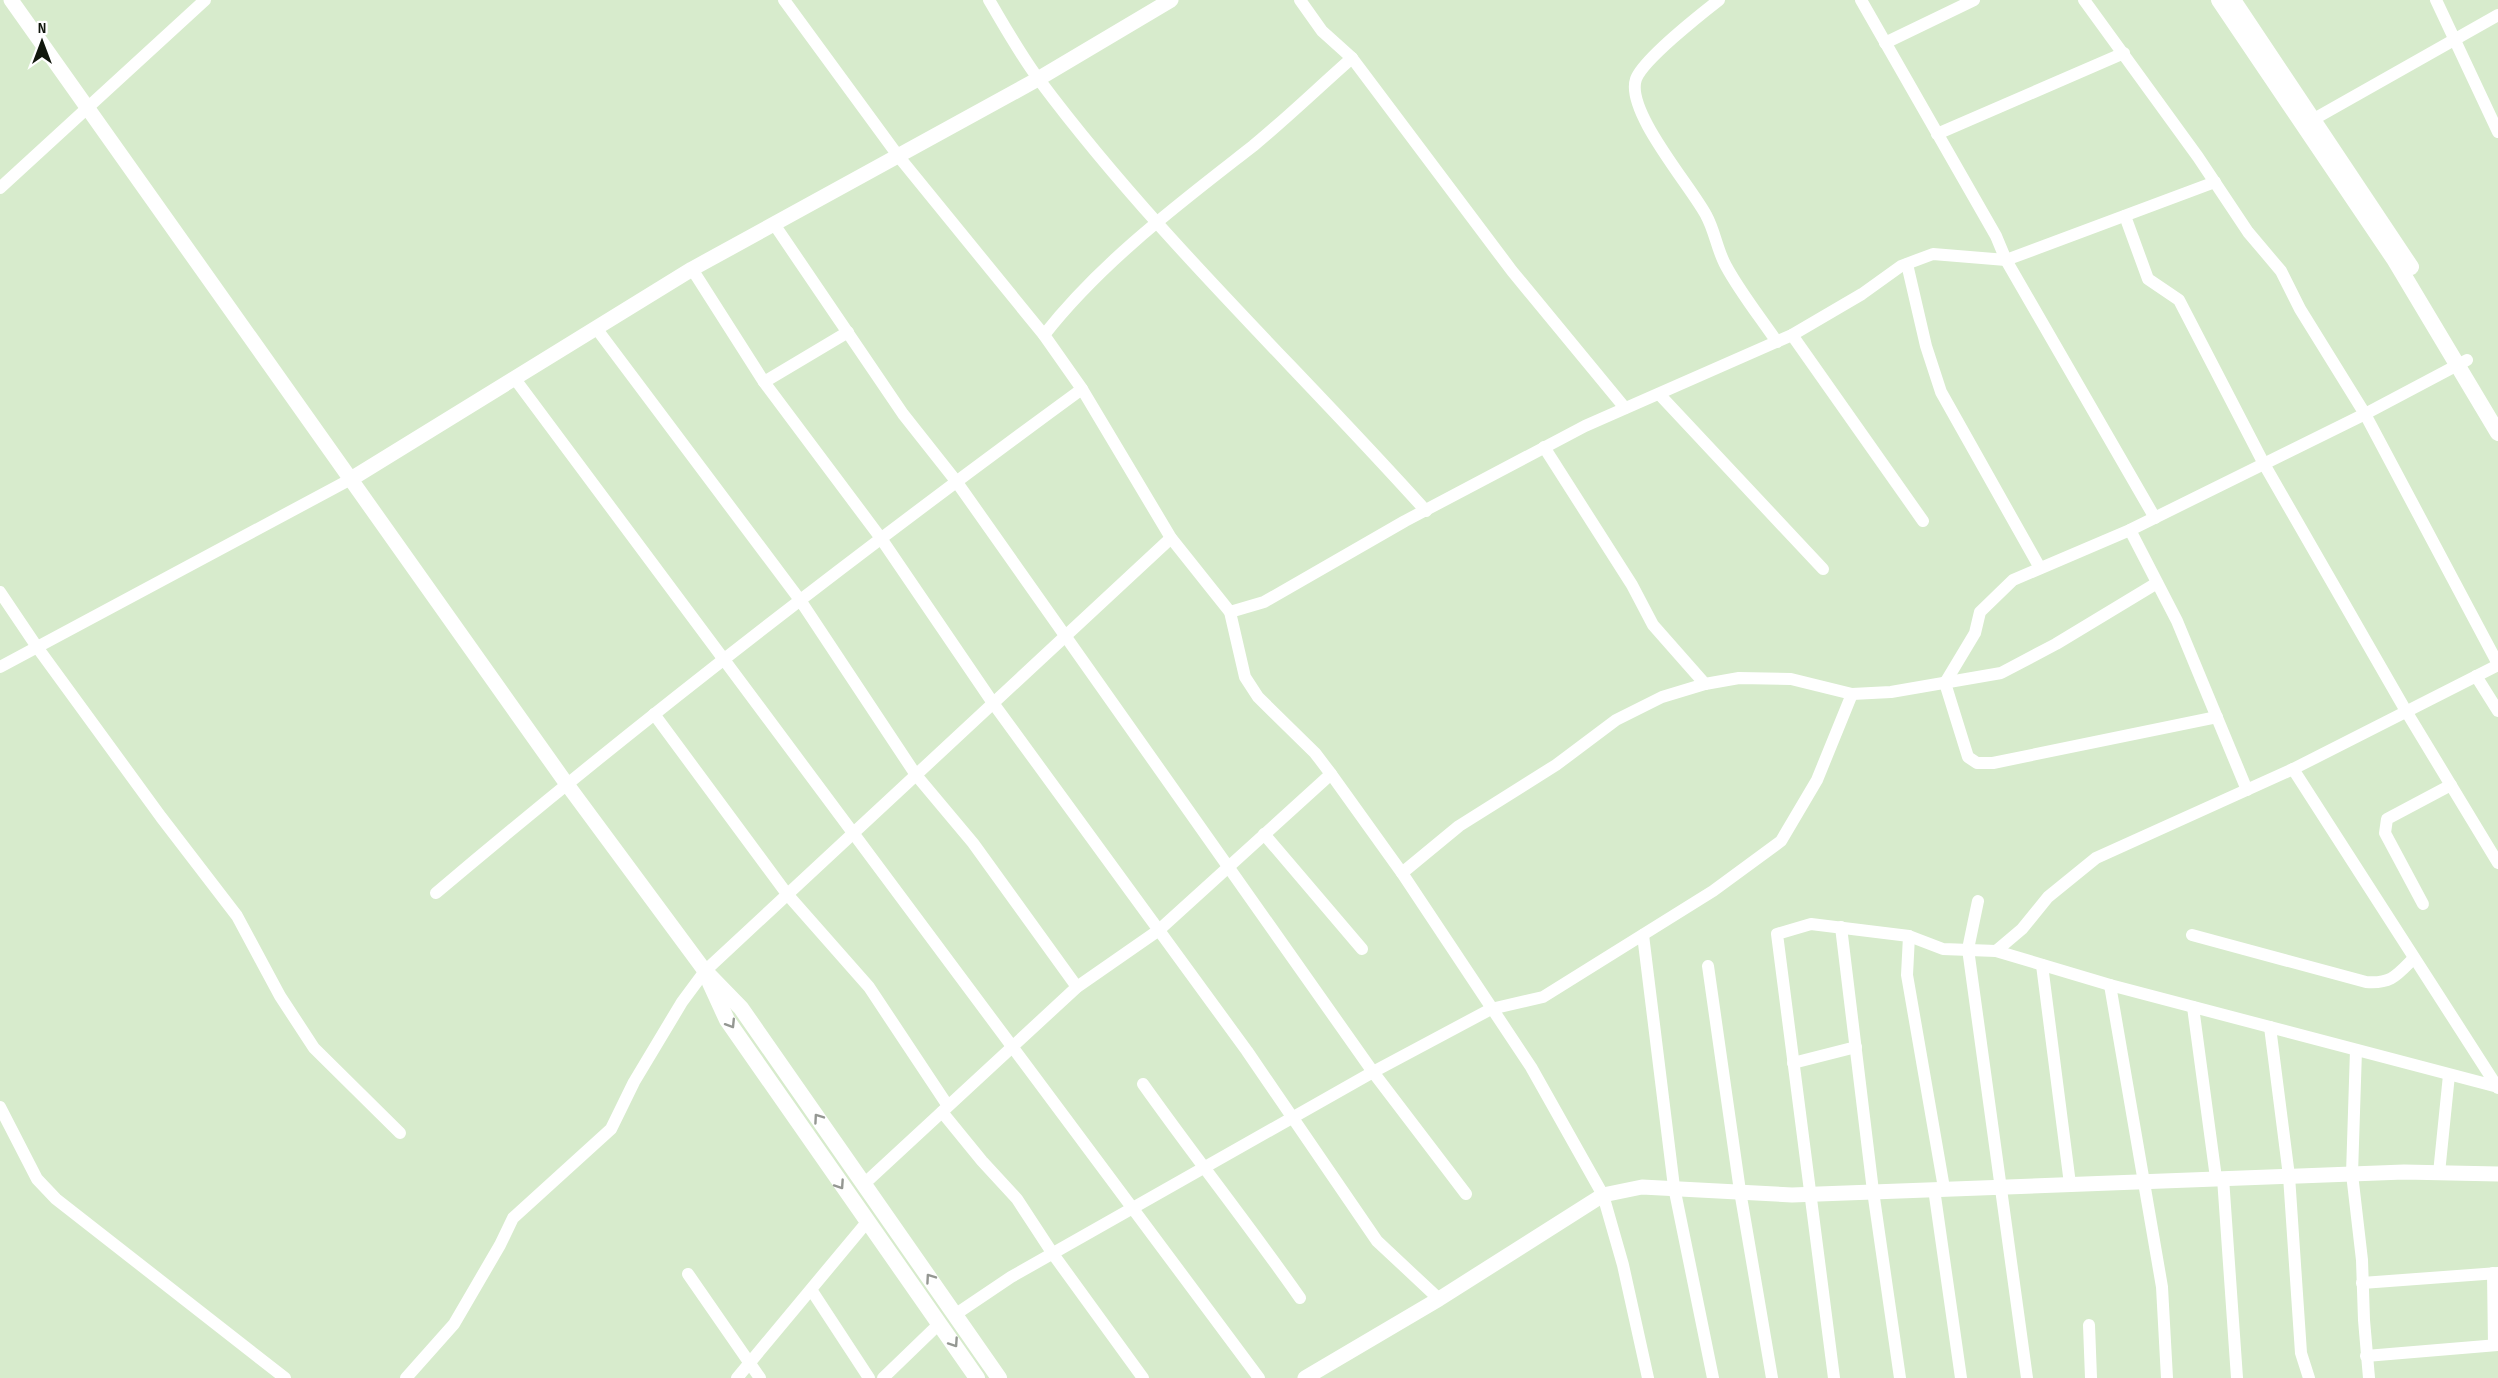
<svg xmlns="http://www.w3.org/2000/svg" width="2498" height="1378" font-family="'Sofia Sans Condensed',sans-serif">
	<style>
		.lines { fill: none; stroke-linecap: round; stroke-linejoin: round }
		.minor { stroke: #fff; stroke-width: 12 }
		.tertiary { stroke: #fff; stroke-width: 15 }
		.secondary { stroke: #fff; stroke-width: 16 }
		.oneway { stroke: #949792 }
	</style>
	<rect width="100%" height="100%" fill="#d7ebcc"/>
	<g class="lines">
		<g class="minor">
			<path d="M784 0 899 157 1044 335 1082 389 1171 538 1230 612 1245 677 1258 697 1315 753 1331 774 1402 873 1531 1067 1603 1195 1623 1265 1648 1378"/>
			<path d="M989 0C1005 27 1021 56 1040 81 1155 235 1297 367 1426 511"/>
			<path d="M1300 0 1322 31 1352 58 1512 271 1625 408"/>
			<path d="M1719 0C1701 14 1643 60 1636 79 1625 111 1690 185 1706 215 1715 231 1717 250 1726 266 1740 292 1760 317 1777 342"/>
			<path d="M1861 0 1996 236 2006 260 2155 518"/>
			<path d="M2084 0 2198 157 2248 232 2281 271 2300 309 2365 414 2498 664"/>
			<path d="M2436 0 2498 132"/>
			<path d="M1885 43 1974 0"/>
			<path d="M2307 123 2498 15"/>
			<path d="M1937 134 2124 53"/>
			<path d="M0 188 205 0"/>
			<path d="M2125 216 2148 279 2179 300 2264 464 2406 711 2498 863"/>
			<path d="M774 224 903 414 956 481 1373 1072 1466 1194"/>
			<path d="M1907 264 1926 346 1941 392 2040 568"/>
			<path d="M692 269 764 382 880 537 993 703 1247 1051 1377 1241 1439 1299"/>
			<path d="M596 328 800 600 916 775 973 843 1077 987"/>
			<path d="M1044 335C1102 261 1180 203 1253 146 1287 118 1319 87 1352 58"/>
			<path d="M1792 335 1923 521"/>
			<path d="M515 379 1259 1378"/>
			<path d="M764 382 848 332"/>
			<path d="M1659 394 1823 569"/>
			<path d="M1544 447 1632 585 1653 625 1705 684"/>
			<path d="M2130 530 2177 621 2247 790"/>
			<path d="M0 592 37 647 161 817 237 916 280 996 314 1048 400 1133"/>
			<path d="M1230 612 1264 602 1405 521 1585 426 1792 335 1862 294 1901 266 1933 254 2006 260 2215 182"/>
			<path d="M0 667 351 479"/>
			<path d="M2476 676 2498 711"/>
			<path d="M654 714 787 894 869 987 948 1106"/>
			<path d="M2217 717 1993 763H1977L1968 757 1945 683 1975 633 1980 612 2013 580 2130 530 2365 414 2467 360"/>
			<path d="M2293 769 2498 1088"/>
			<path d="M1264 834 1362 949"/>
			<path d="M1402 873 1459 826 1556 765 1616 720 1662 697 1705 684 1739 678 1791 679 1852 694 1891 692 2001 673 2056 644 2157 583"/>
			<path d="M436 893C645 716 862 550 1082 389"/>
			<path d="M1978 901 1968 949 2027 1378"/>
			<path d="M2423 904 2385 833 2387 819 2451 785"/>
			<path d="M1841 927 1873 1191 1900 1378"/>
			<path d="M1643 935 1674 1187 1713 1378"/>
			<path d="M2192 935 2366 982C2392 984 2397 975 2414 958"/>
			<path d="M1909 936 1907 975 1944 1188"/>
			<path d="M1996 951 2110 985 2498 1087"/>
			<path d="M2042 965 2070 1184"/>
			<path d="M1708 966 1740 1191 1772 1378"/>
			<path d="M2110 985 2162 1287 2167 1378"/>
			<path d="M2193 1007 2216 1178"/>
			<path d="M2270 1027 2289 1176 2301 1353 2309 1378"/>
			<path d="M2356 1050 2352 1174 2362 1260 2364 1320 2369 1378"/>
			<path d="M1793 1063 1856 1047"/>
			<path d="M1143 1084C1194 1156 1249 1225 1300 1298"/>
			<path d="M0 1107 37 1179 56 1199 285 1378"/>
			<path d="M942 1112 982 1161 1017 1199 1053 1254 1143 1378"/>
			<path d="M2439 1173 2449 1075"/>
			<path d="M2223 1178 2237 1378"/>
			<path d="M864 1184 1077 987 1159 930 1331 774"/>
			<path d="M1934 1189 1961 1378"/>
			<path d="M2493 1273 2494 1345"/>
			<path d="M688 1274 760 1378"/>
			<path d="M2362 1283 2498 1273"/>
			<path d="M812 1291 869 1378"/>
			<path d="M956 1314 1011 1277 1373 1072 1491 1009 1543 997 1713 891 1781 841 1817 780 1852 694"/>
			<path d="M2089 1325 2091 1378"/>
			<path d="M2366 1356 2498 1345"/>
			<path d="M406 1378 454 1324 500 1245 513 1218 611 1129 634 1082 682 1002 705 971 1171 538"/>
			<path d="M737 1378 867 1222"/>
			<path d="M883 1378 940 1323"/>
			<path d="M1834 1378 1777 934 1811 924 1909 936 1943 949 1996 951 2022 929 2048 897 2096 858 2293 769 2498 665"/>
		</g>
		<g class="tertiary">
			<path d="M11 0 566 783 705 971"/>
			<path d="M351 479 692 269 1038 79 1171 0"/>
			<path d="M1305 1378 1439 1299 1603 1195 1642 1187 1792 1195 2404 1172 2498 1174"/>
		</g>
		<g class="secondary">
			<path d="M2219 0 2394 259 2498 433"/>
			<path d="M2233 0 2411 267"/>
			<path d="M705 971 741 1008 999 1378"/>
			<path d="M710 983 727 1020 977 1378"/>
		</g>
	</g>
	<defs><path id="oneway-chevron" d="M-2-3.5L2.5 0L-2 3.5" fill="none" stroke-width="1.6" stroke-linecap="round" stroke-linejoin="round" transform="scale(1.5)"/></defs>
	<g class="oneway">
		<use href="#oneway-chevron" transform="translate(731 1024) rotate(58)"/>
		<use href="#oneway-chevron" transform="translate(818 1118) rotate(-125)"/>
		<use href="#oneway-chevron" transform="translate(840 1185) rotate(56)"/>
		<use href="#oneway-chevron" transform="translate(930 1278) rotate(-125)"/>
		<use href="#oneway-chevron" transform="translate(954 1343) rotate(56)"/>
	</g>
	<g transform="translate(42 42)" stroke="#ffffff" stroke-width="4.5" paint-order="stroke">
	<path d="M0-4.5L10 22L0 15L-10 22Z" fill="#11170d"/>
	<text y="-9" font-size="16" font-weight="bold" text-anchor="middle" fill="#11170d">N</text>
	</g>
</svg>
